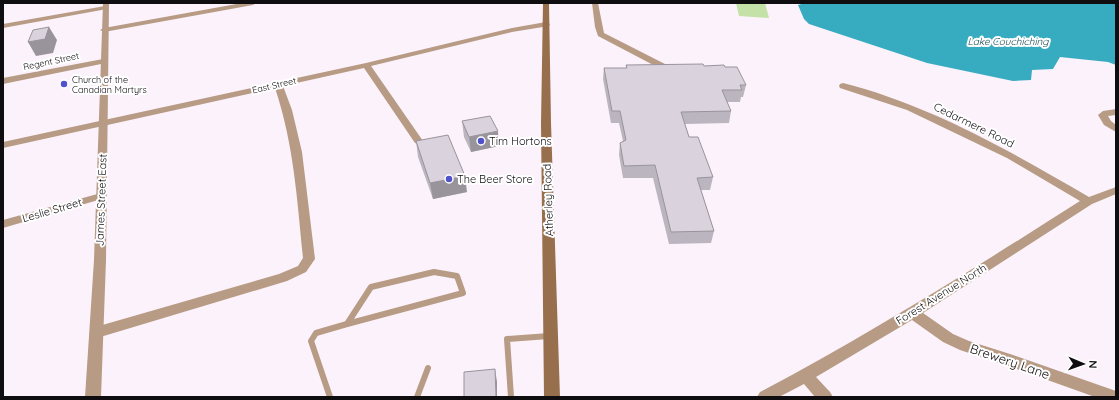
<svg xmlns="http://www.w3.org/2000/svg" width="1119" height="400" font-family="Quicksand,sans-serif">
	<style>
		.green { fill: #c4e1a7 }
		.water { fill: #37acc1 }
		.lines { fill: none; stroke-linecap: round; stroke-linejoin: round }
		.service { stroke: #b79b84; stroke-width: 6 }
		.minor { fill: #b79b84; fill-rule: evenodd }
		.tertiary { fill: #b79b84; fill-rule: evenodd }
		.secondary { fill: #986f4c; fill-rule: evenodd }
		.wall { fill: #bbb5bf }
		.shaded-wall { fill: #99949b }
		.building { fill: #dad3de; stroke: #99949b }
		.poi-dot { fill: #5052c8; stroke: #fff; stroke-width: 1.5 }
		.labels { text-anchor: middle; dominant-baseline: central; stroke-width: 4; stroke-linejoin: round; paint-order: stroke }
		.far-street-label { font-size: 9px; fill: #100d10; stroke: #fff }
		.far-poi-label { font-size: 9px; fill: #100d10; stroke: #fff; text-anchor: start }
		.far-water-label { font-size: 10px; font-style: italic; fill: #184a53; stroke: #fff }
		.street-label { font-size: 11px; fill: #100d10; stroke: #fff }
		.poi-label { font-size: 11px; fill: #100d10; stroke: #fff; text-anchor: start }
		.near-street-label { font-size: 13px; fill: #100d10; stroke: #fff }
	</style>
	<rect width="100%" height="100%" fill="#fcf2fb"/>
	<path class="green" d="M736 3H765L769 18 739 16Z"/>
	<path class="water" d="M805 3H1116V65L1108 62 1060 57 1053 69 1032 70 1031 80 1013 81 927 63 809 24 804 19 798 5Z"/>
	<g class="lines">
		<g class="service">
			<path d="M434 272 457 276 463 293 347 324 371 287Z"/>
			<path d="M330 397 311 341 316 333 347 324"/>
			<path d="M417 397 428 368"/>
			<path d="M511 397 507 339 549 336"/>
		</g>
		<g class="minor">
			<path d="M242 3H256L253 5 104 32 100 30 104 28Z"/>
			<path d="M592 3H598L604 33 665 64V68H659L598 36 595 27Z"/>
			<path d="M105 6 108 8 107 9 3 28V24Z"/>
			<path d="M546 22 550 24 549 26 512 32 371 66 423 141 418 144 415 143 364 68 283 86 292 110 302 152 315 259 306 272 287 281 97 338 92 336 90 332 92 328 279 274 298 266 303 258C297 199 294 145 275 88L3 148V142L366 63 512 28Z"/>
			<path d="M103 59 107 61 106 63 3 84V78Z"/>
			<path d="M843 83C930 105 1012 152 1089 197L1116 187V194L1092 204 923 313 953 334 969 341 1010 354 1116 391V397H1095L1008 366 960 350 943 342 912 320 816 377 830 392 833 397H815L804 384 779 397H757L760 392C870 334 975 268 1080 201L1007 158 907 110 840 88 839 86 840 84Z"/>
			<path d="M1116 109V115L1108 116 1111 121 1116 125V132L1104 125 1098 115 1103 111Z"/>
			<path d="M101 193 105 194 106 196 105 198 3 228V220Z"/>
		</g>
		<path class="tertiary" d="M103 3H109L106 260 101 397H85L94 260Z"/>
		<path class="secondary" d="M543 3H549L551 123 560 397H544L541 123Z"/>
	</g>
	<g class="wall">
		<path d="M626 65 704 66 725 67 746 85 743 97H741L740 102H727L731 111 729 123 685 124 689 137 713 177 710 190H701L714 231 711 243 669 244 653 178H623L619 155 620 143 623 141 619 123H611L603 79 604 68H626Z"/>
		<path d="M462 121 499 146 471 152 464 137Z"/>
		<path d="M416 141 467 192 433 199 418 157Z"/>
	</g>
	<g class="shaded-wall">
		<path d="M49 27 57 40 53 53 36 56 28 42Z"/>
		<path d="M498 131 499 146 471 152 469 137Z"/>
		<path d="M465 176 467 192 433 199 430 183Z"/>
		<path d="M495 369 497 382V397H496Z"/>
	</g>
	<g class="building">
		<path d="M49 27 45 39 28 42 33 30Z"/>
		<path d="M703 64 704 66 724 65 725 67H737L746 85H740L742 90H722L731 111 681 112 689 137H698L713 177 697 178 714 231 671 232 655 165 624 166 620 143 626 140 620 111H612L604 68H627L626 65Z"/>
		<path d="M490 116 498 131 469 137 462 121Z"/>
		<path d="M448 135 465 176 430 183 416 141Z"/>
		<path d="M495 369 496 397H464V372Z"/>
	</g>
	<g class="poi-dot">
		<circle cx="64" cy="84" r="4"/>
		<circle cx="481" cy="141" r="4"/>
		<circle cx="449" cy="179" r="4"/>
	</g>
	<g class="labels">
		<g class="far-street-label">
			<text transform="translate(51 61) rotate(-12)">Regent Street</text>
			<text transform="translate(274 85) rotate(-13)">East Street</text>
		</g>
		<g class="far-poi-label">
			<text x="72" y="79">Church of the<tspan x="72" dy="10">Canadian Martyrs</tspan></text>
		</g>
		<g class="far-water-label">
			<text x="1008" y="41">Lake Couchiching</text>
		</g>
		<g class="street-label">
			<text transform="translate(974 125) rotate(26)">Cedarmere Road</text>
			<text transform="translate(101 200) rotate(-88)">James Street East</text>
			<text transform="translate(548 200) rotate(-92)">Atherley Road</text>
			<text transform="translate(52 210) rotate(-16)">Leslie Street</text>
			<text transform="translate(941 294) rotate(-32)">Forest Avenue North</text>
		</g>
		<g class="poi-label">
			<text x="489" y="141">Tim Hortons</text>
			<text x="457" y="179">The Beer Store</text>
		</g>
		<g class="near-street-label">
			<text transform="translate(1010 361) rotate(19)">Brewery Lane</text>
		</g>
	</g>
	<rect width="1119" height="400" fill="none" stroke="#100d10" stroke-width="8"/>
	<g transform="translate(1083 364) rotate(92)" stroke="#ffffff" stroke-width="3" paint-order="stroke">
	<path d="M0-3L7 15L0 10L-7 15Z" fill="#100d10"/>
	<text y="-6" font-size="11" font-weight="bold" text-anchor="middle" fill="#100d10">N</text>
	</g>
</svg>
